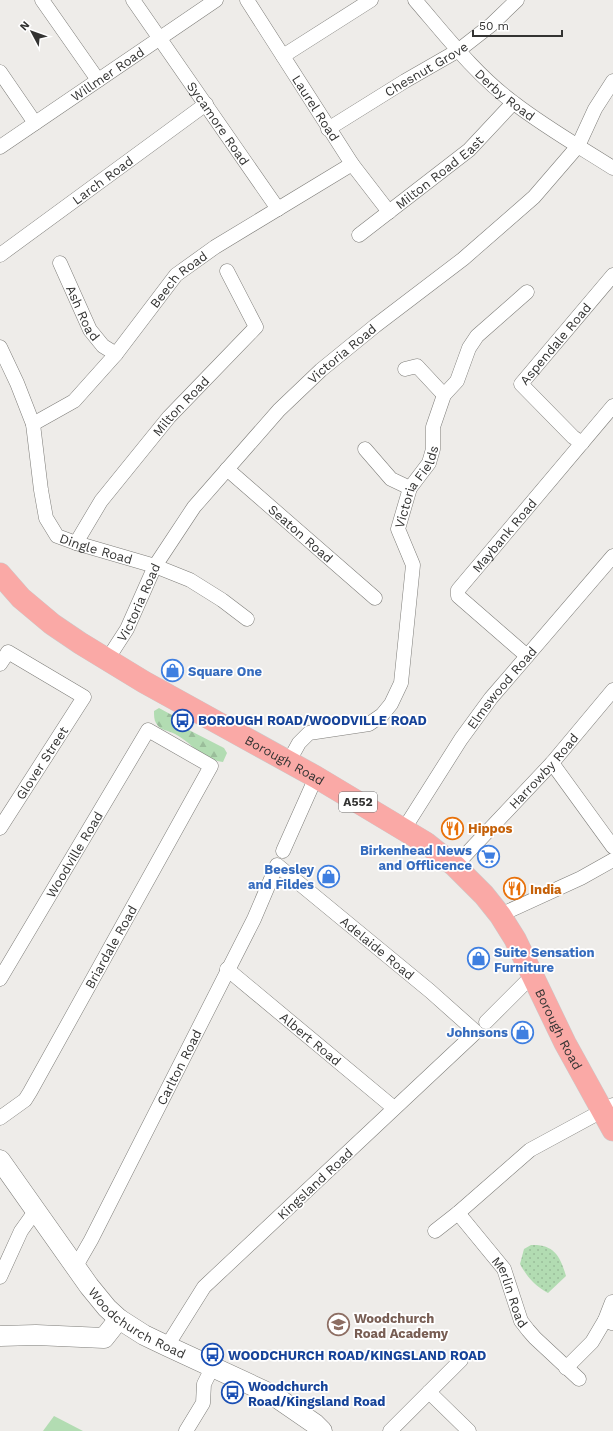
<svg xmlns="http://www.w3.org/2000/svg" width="613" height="1431" font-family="'Work Sans',sans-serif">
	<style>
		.forest { fill: url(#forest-firs) }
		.park { fill: url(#park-dots) }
		.pitch { fill: #b2dcb2 }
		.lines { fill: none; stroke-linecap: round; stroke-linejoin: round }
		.street-casing { stroke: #7e7d79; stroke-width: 15 }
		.secondary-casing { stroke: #7e7d79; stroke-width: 21 }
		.highway-casing { stroke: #cacaca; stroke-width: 23 }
		.street { stroke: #fff; stroke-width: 14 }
		.secondary { stroke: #fff; stroke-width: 20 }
		.highway { stroke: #faa9a6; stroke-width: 22 }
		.labels { text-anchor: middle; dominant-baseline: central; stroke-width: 3.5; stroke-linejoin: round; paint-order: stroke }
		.shield { fill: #fff; stroke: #707070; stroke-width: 1 }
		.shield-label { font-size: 12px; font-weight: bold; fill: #333332 }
		.street-label { font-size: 13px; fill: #333332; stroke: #fff }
		.shop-label { font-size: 13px; font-weight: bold; fill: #366cbe; stroke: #fff; text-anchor: end }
		.transit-label { font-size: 13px; font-weight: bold; fill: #164399; stroke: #fff; text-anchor: start }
		.food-label { font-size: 13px; font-weight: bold; fill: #c56008; stroke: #fff; text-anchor: start }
		.education-label { font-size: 13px; font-weight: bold; fill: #785e54; stroke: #fff; text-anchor: start }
	</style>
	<defs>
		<pattern id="forest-firs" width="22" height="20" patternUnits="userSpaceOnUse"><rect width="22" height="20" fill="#b2dcb2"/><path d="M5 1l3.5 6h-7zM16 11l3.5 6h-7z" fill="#9abd9a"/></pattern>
		<pattern id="park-dots" width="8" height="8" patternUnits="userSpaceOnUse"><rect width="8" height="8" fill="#b2dcb2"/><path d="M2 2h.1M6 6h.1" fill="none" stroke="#9abd9a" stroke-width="1.8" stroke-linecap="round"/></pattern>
	</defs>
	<rect width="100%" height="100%" fill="#eeece9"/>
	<path class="forest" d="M159 708 170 714 176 717 185 728 224 748 227 753 223 762C198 758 194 744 175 734 168 730 160 731 156 723 154 720 154 715 154 711Z"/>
	<path class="park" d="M531 1245C554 1244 560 1256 566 1276L548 1293C535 1286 527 1277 520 1264L524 1249Z"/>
	<path class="pitch" d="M54 1416 83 1431H43Z"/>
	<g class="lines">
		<defs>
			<g id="street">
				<path d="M42 0 98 80"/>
				<path id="s1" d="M133 0 278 209"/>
				<path id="s2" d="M247 0 352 164 389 212"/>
				<path id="s3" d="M415 0C446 36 476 75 514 103 545 127 580 147 613 168"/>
				<path d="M283 56 371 0"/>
				<path d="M0 72 35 123"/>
				<path id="s4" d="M328 129 405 81 459 50 491 25 517 0"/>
				<path id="s5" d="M0 147 216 0"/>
				<path id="s6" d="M359 235 469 150 513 103"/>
				<path id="s7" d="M0 255 206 104"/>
				<path id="s8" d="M60 263 90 330 103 346 116 354"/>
				<path id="s9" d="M0 347 17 383 33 424 41 490 46 518 57 536 76 543 155 566 190 580 222 600 247 619"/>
				<path d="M405 369 417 366 444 395"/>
				<path id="s10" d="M33 424 74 401 116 354 176 275 215 247 352 164"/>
				<path id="s11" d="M582 443 573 437 521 384 613 275"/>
				<path d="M365 449 391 479 410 488"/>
				<path id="s12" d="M227 469 375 598"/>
				<path id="s13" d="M76 543 101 501 169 417 256 327 227 271"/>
				<path id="s14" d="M527 656 458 596V590L613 406"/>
				<path id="s15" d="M107 660 127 629 155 566 194 507 279 410 321 370 375 326 463 259 534 197 578 146 595 109 613 81"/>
				<path d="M0 664 8 652 84 697 0 828"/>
				<path id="s16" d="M289 761 299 743 309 733 369 724 382 715 391 704 401 683 413 565 398 529 410 488 429 463 433 449V427L444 395 457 381 469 348 477 336 527 292"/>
				<path d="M552 763 613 847"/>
				<path id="s17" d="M404 829 461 739 491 698 613 556"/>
				<path d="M283 851 316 777"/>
				<path id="s18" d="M455 866 552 763 613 690"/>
				<path d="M500 915 581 878 613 860"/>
				<path id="s19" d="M227 969 394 1108"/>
				<path id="s20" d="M0 979 148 730 211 766 30 1092 25 1100 0 1118"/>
				<path d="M486 1022 532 976"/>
				<path id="s21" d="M458 1213 504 1269 521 1321 528 1330 535 1338 579 1379"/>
				<path d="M435 1231 458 1213 530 1150 613 1105"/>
				<path id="s22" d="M76 1266 91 1240 254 919 277 865 430 991 476 1032 204 1287 167 1346"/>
				<path d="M0 1277 21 1231 36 1210"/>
				<path d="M612 1302 605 1320 612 1323"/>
				<path d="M566 1368 592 1342 605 1320"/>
				<path d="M429 1392 469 1431"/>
				<path d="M186 1431 203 1403 204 1384 212 1368"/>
				<path d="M390 1431 461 1360"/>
			</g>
			<g id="secondary">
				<path id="s23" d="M0 1160 89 1286 107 1308 119 1319 144 1335 167 1346 273 1395 315 1424 322 1431"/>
				<path d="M0 1336 36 1335 104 1338 119 1319"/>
			</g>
			<g id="highway">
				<path id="s24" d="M0 574 21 598 52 624 80 643 144 682 316 777 426 843 455 866 484 895 500 915 515 939 565 1043 613 1130"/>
			</g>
		</defs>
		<use href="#street" class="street-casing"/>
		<use href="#secondary" class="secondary-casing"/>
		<use href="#highway" class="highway-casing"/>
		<use href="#street" class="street"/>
		<use href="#secondary" class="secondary"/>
		<use href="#highway" class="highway"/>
	</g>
	<defs>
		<symbol id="shop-ring" viewBox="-11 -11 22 22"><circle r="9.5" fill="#fff" stroke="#3f7fe0" stroke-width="1.5"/><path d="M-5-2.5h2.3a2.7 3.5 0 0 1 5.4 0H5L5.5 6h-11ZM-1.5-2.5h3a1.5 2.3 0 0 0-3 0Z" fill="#3f7fe0"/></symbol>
		<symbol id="bus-ring" viewBox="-11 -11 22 22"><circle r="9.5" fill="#fff" stroke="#1a4fb4" stroke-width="1.5"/><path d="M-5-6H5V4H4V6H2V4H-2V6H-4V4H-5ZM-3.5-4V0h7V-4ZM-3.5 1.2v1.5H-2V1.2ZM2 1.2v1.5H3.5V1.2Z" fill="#1a4fb4"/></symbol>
		<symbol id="restaurant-ring" viewBox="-11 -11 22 22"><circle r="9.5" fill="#fff" stroke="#e8710a" stroke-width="1.5"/><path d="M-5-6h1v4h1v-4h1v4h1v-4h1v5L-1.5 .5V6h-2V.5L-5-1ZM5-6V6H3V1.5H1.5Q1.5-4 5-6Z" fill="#e8710a"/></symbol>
		<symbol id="supermarket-ring" viewBox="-11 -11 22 22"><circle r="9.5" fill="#fff" stroke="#3f7fe0" stroke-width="1.5"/><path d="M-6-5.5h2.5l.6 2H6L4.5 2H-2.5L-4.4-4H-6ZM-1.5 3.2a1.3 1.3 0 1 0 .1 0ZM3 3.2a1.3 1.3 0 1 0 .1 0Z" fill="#3f7fe0"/></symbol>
		<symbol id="school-ring" viewBox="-11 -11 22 22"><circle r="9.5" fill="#fff" stroke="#8d6e63" stroke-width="1.5"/><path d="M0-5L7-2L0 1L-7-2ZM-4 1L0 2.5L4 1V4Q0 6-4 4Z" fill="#8d6e63"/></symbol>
	</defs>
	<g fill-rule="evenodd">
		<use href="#shop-ring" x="160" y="658" width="25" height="25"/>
		<use href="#bus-ring" x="170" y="708" width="25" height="25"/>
		<use href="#restaurant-ring" x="440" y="816" width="25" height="25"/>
		<use href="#supermarket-ring" x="476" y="844" width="25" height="25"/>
		<use href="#shop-ring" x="316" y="864" width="25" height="25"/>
		<use href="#restaurant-ring" x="502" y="876" width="25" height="25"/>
		<use href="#shop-ring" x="466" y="946" width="25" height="25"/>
		<use href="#shop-ring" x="510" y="1020" width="25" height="25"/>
		<use href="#school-ring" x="326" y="1312" width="25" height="25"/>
		<use href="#bus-ring" x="200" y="1342" width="25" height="25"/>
		<use href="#bus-ring" x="220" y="1380" width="25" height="25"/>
	</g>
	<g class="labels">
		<rect class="shield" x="339" y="792" width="38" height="20" rx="3"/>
		<g class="shield-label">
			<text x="358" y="802">A552</text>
		</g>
		<g class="street-label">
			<text stroke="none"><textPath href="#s4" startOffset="115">Chesnut Grove</textPath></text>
			<text stroke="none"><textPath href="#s5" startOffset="130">Willmer Road</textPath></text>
			<text stroke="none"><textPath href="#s3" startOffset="131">Derby Road</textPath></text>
			<text stroke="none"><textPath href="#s2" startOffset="128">Laurel Road</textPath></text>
			<text stroke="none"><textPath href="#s1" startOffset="150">Sycamore Road</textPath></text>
			<text stroke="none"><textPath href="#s6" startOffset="102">Milton Road East</textPath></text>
			<text stroke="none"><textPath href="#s7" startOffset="127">Larch Road</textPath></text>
			<text stroke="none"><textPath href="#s10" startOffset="208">Beech Road</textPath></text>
			<text stroke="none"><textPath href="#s8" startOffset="55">Ash Road</textPath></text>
			<text stroke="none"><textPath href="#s11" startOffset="138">Aspendale Road</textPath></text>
			<text stroke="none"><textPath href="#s15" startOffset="390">Victoria Road</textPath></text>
			<text stroke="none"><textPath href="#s13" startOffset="173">Milton Road</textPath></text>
			<text stroke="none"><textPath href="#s16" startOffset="353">Victoria Fields</textPath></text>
			<text stroke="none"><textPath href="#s12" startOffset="98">Seaton Road</textPath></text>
			<text stroke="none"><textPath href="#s14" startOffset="169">Maybank Road</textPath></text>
			<text stroke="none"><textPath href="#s9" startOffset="241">Dingle Road</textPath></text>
			<text stroke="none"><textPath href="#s15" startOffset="66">Victoria Road</textPath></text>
			<text stroke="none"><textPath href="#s17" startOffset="172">Elmswood Road</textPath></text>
			<text stroke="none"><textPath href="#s24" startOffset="342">Borough Road</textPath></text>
			<text transform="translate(42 763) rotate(-57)">Glover Street</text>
			<text stroke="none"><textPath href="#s18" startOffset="130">Harrowby Road</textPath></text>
			<text stroke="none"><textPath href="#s20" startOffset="145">Woodville Road</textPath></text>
			<text transform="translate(111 947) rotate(-61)">Briardale Road</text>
			<text stroke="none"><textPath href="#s22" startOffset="579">Adelaide Road</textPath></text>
			<text stroke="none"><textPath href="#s24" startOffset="738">Borough Road</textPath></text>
			<text stroke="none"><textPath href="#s19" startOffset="109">Albert Road</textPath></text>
			<text stroke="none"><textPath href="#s22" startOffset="224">Carlton Road</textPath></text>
			<text transform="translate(315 1184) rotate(-43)">Kingsland Road</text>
			<text stroke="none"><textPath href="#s21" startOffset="96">Merlin Road</textPath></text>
			<text stroke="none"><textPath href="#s23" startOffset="216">Woodchurch Road</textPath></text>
		</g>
		<g class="shop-label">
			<text x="188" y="671" text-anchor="start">Square One</text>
			<text x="472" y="850">Birkenhead News<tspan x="472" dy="15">and Offlicence</tspan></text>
			<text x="314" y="869">Beesley<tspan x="314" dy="15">and Fildes</tspan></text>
			<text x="494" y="952" text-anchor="start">Suite Sensation<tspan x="494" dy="15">Furniture</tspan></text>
			<text x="508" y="1032">Johnsons</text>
		</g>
		<g class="transit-label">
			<text x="198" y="720">BOROUGH ROAD/WOODVILLE ROAD</text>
			<text x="228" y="1355">WOODCHURCH ROAD/KINGSLAND ROAD</text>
			<text x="248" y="1386">Woodchurch<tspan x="248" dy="15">Road/Kingsland Road</tspan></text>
		</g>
		<g class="food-label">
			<text x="468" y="828">Hippos</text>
			<text x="530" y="889">India</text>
		</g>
		<g class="education-label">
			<text x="354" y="1318">Woodchurch<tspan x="354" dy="15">Road Academy</tspan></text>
		</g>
	</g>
	<g transform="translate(32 32) rotate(311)" stroke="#ffffff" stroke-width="3" paint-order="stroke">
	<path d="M0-3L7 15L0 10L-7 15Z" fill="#333332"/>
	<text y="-6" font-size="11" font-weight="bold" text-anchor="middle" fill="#333332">N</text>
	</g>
	<path d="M473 30v6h89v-6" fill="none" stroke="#333332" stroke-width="2"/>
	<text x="479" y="30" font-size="12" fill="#333332" stroke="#ffffff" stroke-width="3" paint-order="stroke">50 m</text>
</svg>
